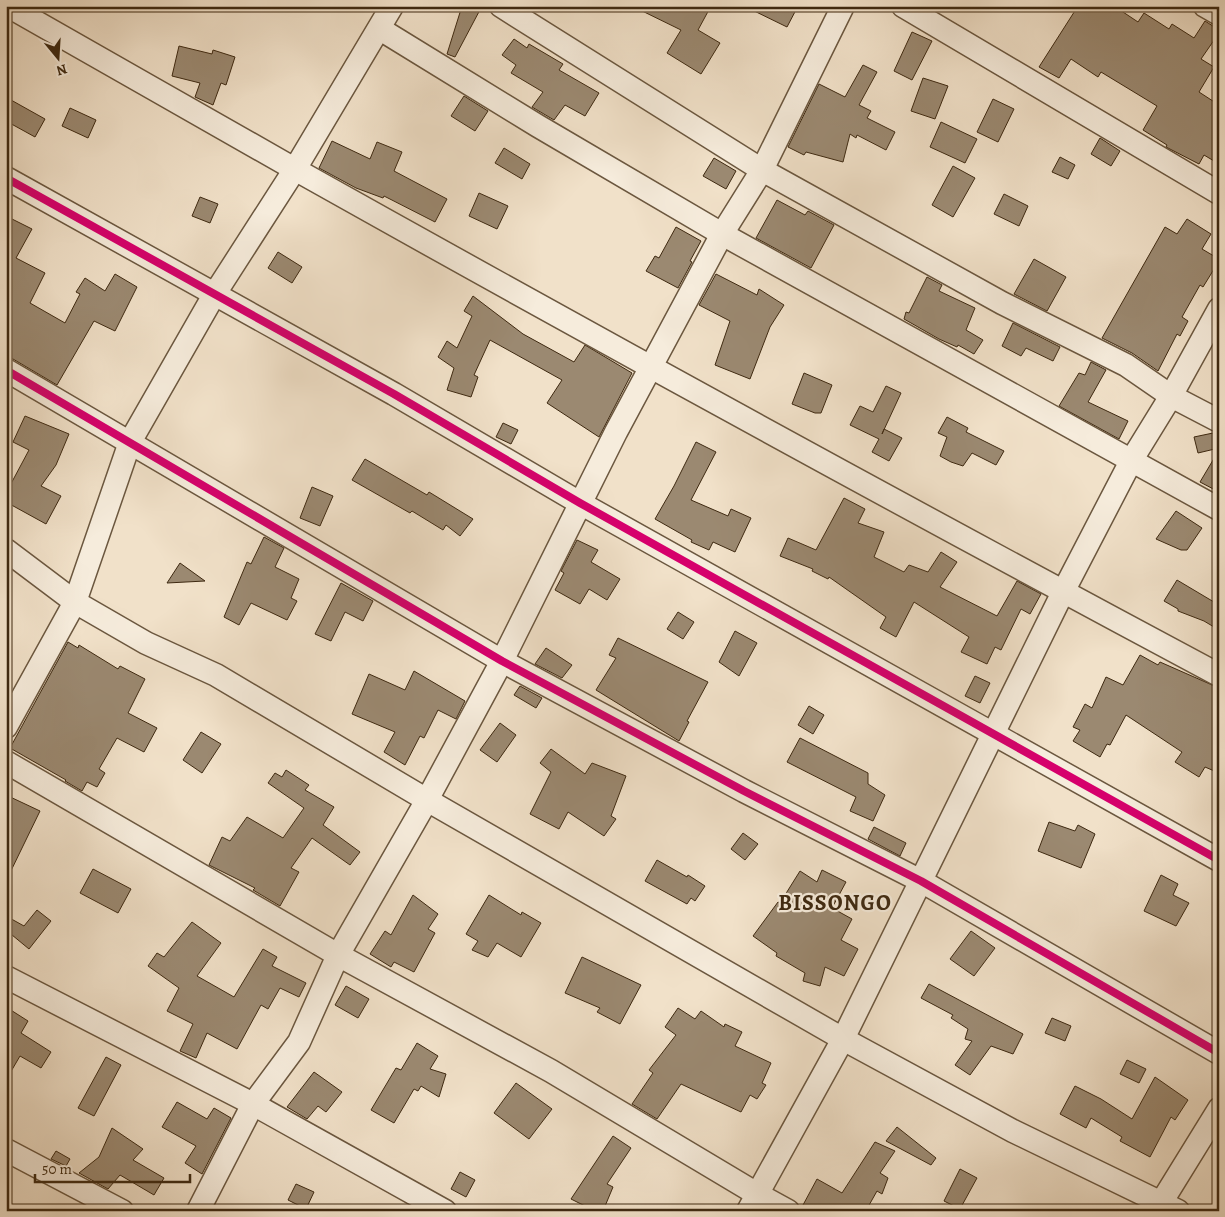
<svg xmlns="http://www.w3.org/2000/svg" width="1225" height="1217" font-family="Alegreya,serif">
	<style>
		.building { fill: #9b8971; stroke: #3e2911 }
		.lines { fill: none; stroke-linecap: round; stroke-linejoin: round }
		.minor-casing { stroke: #6b573f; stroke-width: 25 }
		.minor { stroke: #f6ecdc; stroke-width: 22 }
		.cycleway-casing { stroke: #f6ecdc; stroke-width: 11 }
		.cycleway { stroke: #d6006c; stroke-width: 8 }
		.labels { text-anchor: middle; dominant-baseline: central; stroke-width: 4.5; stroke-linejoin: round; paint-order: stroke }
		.district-label { font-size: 22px; font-weight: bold; letter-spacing: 1px; fill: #3e2911; stroke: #f6ecdc }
	</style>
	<rect width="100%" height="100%" fill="#f1e1c9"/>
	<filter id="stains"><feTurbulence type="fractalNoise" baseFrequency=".004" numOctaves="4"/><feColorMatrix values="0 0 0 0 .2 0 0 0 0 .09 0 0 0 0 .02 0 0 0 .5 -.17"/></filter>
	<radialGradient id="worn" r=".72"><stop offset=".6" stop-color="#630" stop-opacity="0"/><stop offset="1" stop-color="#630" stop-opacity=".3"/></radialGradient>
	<g class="building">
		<path d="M462 6H482L455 57 447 54Z"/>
		<path d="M632 6H711L698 30 720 43 701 74 667 53 681 30Z"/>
		<path d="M744 6H798L787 27Z"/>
		<path d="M1078 6H1114L1138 22 1144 13 1169 29 1172 24 1194 38 1205 21 1219 30V33L1201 59 1214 67 1199 92 1219 105V164L1204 155 1199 164 1166 147 1167 145 1143 130 1157 106 1101 72 1098 77 1071 59 1059 78 1039 67Z"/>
		<path d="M912 32 932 41 912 80 894 71Z"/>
		<path d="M514 39 527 48 529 44 563 64 559 70 599 93 585 116 565 105 554 120 532 107 543 92 511 73 516 65 502 55Z"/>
		<path d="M179 46 212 54 213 50 235 57 226 85 221 83 213 105 195 97 200 83 172 76Z"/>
		<path d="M863 65 877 72 859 105 871 111 867 118 895 132 886 150 857 135 856 138 850 134 843 162 806 152 804 155 788 147 819 84 845 97Z"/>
		<path d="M923 78 948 86 935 119 911 111Z"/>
		<path d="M464 96 488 111 475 131 451 116Z"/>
		<path d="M993 99 1014 109 998 142 977 132Z"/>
		<path d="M11 100 45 119 35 137 6 121V109Z"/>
		<path d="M70 108 96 120 88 138 62 126Z"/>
		<path d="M941 122 977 139 965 163 930 147Z"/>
		<path d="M1100 138 1120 151 1111 166 1091 154Z"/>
		<path d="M332 141 370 159 377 142 402 152 394 171 447 199 435 222 384 196 383 198 356 188 319 168Z"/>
		<path d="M504 148 530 164 522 179 495 163Z"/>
		<path d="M1060 157 1075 165 1068 179 1052 172Z"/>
		<path d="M714 158 736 171 726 189 703 176Z"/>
		<path d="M953 166 975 178 953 217 932 205Z"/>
		<path d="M479 193 508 206 497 229 469 216Z"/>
		<path d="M1004 194 1028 206 1019 226 994 214Z"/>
		<path d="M200 197 218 204 210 223 192 216Z"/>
		<path d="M777 200 805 215 808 211 834 225 811 268 756 238Z"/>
		<path d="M6 216 32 229 16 258 45 273 30 303 65 323 80 294 76 292 85 278 105 291 115 274 137 287 115 331 94 321 57 385 13 359 6 357Z"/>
		<path d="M1187 219 1211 234 1202 249 1219 259V261L1203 287 1200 285 1182 317 1188 321 1180 336 1177 334 1158 371 1132 353 1102 338 1165 227 1177 234Z"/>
		<path d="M676 227 701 241 690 261 692 262 678 288 646 271 655 256 659 258Z"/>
		<path d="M278 252 302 267 292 283 268 268Z"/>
		<path d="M1034 259 1066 277 1047 311 1014 294Z"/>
		<path d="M716 274 757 295 759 289 784 305 770 327 750 379 715 365 730 321 699 305Z"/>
		<path d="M927 277 942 285 939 291 975 308 966 330 983 340 974 354 958 345 957 347 939 339 904 319 906 312 909 313Z"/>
		<path d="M473 296 523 334 574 362 585 345 632 373 599 437 547 403 562 380 490 340 474 375 478 377 471 397 447 390 454 368 438 357 447 341 457 348 472 316 464 311Z"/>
		<path d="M1013 323 1060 347 1053 361 1026 348 1021 356 1002 346Z"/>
		<path d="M1091 362 1106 370 1088 402 1128 421 1119 439 1059 406 1079 373 1085 375Z"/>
		<path d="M804 373 832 385 821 413H815L792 404Z"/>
		<path d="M886 386 901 393 882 434 884 429 902 438 889 461 872 452 879 439 850 425 860 406 873 412Z"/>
		<path d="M25 416 69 434 56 465 41 486 61 496 46 524 6 502V493L29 450 13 442Z"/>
		<path d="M947 417 968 428 966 432 1004 451 996 465 972 453 963 466 951 462 940 456 947 437 938 433Z"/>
		<path d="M503 423 518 430 511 444 496 437Z"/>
		<path d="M1213 433 1219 434V448L1198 453 1194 437Z"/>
		<path d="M696 442 716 452 691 500 728 516 731 509 751 518 735 552 713 542 709 550 691 542 692 540 655 519 674 486Z"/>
		<path d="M1219 450V492L1200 482Z"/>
		<path d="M365 459 427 495 429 492 473 519 460 536 446 525 443 530 412 511 410 513 352 480Z"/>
		<path d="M312 487 333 496 320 526 300 518Z"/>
		<path d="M844 498 865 509 858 523 884 532 874 557 904 572 909 565 928 572 941 552 957 562 940 587 997 616 1017 581 1041 594 1030 614 1021 609 1001 650 995 647 987 664 961 652 969 637 914 602 896 637 880 628 886 617 829 577 828 579 812 571 813 569 780 556 788 538 816 550Z"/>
		<path d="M1176 511 1202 528 1187 550H1181L1156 539Z"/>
		<path d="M264 537 284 548 275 567 299 579 291 598 297 601 287 620 251 603 239 625 224 617 247 562 251 564Z"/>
		<path d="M577 540 598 550 591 562 620 579 607 600 589 589 580 604 555 590 564 573 561 571Z"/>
		<path d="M180 563 205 581 167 583Z"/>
		<path d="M1177 580 1219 605V630L1204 621 1178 611V609L1164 601Z"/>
		<path d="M341 583 373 601 363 621 345 612 331 641 315 634Z"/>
		<path d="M678 612 694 622 683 639 667 629Z"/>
		<path d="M735 631 757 643 739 676 719 662Z"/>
		<path d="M618 638 708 682 687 721 689 722 679 741 596 690 616 658 609 655Z"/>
		<path d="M68 642 78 648 79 645 118 669 120 666 145 679 128 713 157 728 144 752 117 738 99 769 105 773 97 787 87 782 82 791 65 781 66 780 10 748Z"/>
		<path d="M546 648 572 665 562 678 535 664Z"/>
		<path d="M1140 655 1158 665 1160 662 1219 688V773L1205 767 1199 777 1175 762 1182 752 1126 715 1110 745 1107 744 1100 757 1073 741 1080 730 1073 727 1085 704 1092 708 1106 677 1123 685Z"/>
		<path d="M414 671 465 701 456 719 438 710 424 738 420 736 405 765 384 752 395 732 352 714 369 674 405 690Z"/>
		<path d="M975 676 990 683 980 703 965 696Z"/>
		<path d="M520 686 542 698 536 708 514 695Z"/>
		<path d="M809 706 824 715 813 734 798 725Z"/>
		<path d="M500 723 516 735 497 762 480 750Z"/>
		<path d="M201 732 221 744 202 773 183 760Z"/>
		<path d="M800 738 868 773V784L885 795 873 821 850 811 856 797 787 762Z"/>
		<path d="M551 749 585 774 592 763 626 776 611 816 616 819 604 836 568 812 559 829 530 814 551 772 540 763Z"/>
		<path d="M286 770 309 785 305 790 334 807 323 825 360 852 350 865 312 838 291 868 299 872 280 906 253 890 255 888 209 865 222 837 230 841 247 817 283 838 304 808 268 783 275 773 282 777Z"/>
		<path d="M6 795 40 811 6 881Z"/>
		<path d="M1049 822 1075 831 1078 825 1095 834 1081 868 1038 851Z"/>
		<path d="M874 827 906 843 900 856 868 839Z"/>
		<path d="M743 833 758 844 745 860 731 849Z"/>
		<path d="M657 860 687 877 688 875 705 886 695 901 691 898 687 904 645 881Z"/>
		<path d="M93 869 131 889 118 913 80 893Z"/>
		<path d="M822 870 846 882 832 908 852 919 841 940 858 949 844 976 825 967 820 986 803 981 805 973 776 956 777 953 753 936 778 902 780 903 800 871 817 882Z"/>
		<path d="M1161 875 1178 884 1173 895 1189 903 1176 926 1144 911Z"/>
		<path d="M413 895 438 914 428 929 435 933 414 972 394 962 391 967 370 954 385 931 391 935Z"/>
		<path d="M489 895 521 915 522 912 541 923 521 957 497 943 488 957 472 950 478 941 466 934Z"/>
		<path d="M37 910 51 921 29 949 6 930V916L24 926Z"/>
		<path d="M192 922 221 943 197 976 234 997 263 949 277 957 272 966 306 983 299 997 280 988 268 1009 261 1005 237 1049 207 1033 196 1058 180 1051 193 1024 167 1011 179 988 148 966 157 953 164 957Z"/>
		<path d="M971 931 995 948 974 976 950 959Z"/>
		<path d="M582 957 641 985 620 1024 597 1012 600 1008 565 993Z"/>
		<path d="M929 984 1023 1034 1013 1054 991 1046 970 1075 955 1065 972 1041 965 1039 968 1029 951 1018 953 1015 921 998Z"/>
		<path d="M346 986 369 999 358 1018 335 1005Z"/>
		<path d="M6 1007 28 1021 21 1033 51 1052 41 1068 20 1056 6 1080Z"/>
		<path d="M678 1008 695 1019 701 1011 724 1027 725 1024 742 1032 735 1046 771 1063 762 1083 766 1085 757 1099 750 1095 741 1112 681 1084 657 1119 632 1104 653 1073 649 1070 676 1035 665 1027Z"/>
		<path d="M1052 1018 1071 1026 1065 1041 1045 1033Z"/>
		<path d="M417 1043 438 1056 430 1069 446 1074 439 1097 421 1086 418 1091 414 1089 394 1123 371 1110 396 1068 401 1070Z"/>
		<path d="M106 1057 121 1065 94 1116 78 1108Z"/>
		<path d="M1127 1060 1146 1069 1139 1083 1120 1074Z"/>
		<path d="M314 1072 342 1092 326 1112 318 1106 307 1119 287 1107Z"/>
		<path d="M1155 1077 1188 1100 1175 1120 1171 1117 1150 1157 1120 1141 1122 1137 1091 1118 1086 1128 1060 1114 1075 1086 1101 1099 1132 1119Z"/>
		<path d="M516 1083 552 1109 529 1139 494 1113Z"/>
		<path d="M177 1102 207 1119 214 1108 231 1118 202 1174 185 1163 196 1146 162 1127Z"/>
		<path d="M897 1127 936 1158 931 1165 886 1141Z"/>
		<path d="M112 1128 143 1149 133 1160 164 1178 154 1195 120 1175 108 1189 79 1173 99 1157Z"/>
		<path d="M613 1136 631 1148 607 1184 613 1187 603 1211H595L571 1199Z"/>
		<path d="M875 1142 895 1151 880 1173 888 1178 882 1194 877 1191 868 1207 874 1211H813L803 1205 817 1179 842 1193Z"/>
		<path d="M56 1151 70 1159 66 1166 51 1159Z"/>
		<path d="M960 1169 977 1178 960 1209 944 1201Z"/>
		<path d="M460 1172 475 1180 466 1197 451 1189Z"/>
		<path d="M296 1184 314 1192 306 1209 288 1200Z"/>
	</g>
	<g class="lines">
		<defs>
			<g id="minor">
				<path d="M8 6C105 61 201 116 298 171 603 342 910 510 1219 675"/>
				<path d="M501 6 762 170 1002 303 1126 365 1171 396 1219 421"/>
				<path d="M903 6 1219 193"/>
				<path d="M1205 6 1219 14"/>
				<path d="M380 29 538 126 722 234 1219 509"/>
				<path d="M6 178 394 394 580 503 1219 860"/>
				<path d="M6 370 502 661 744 791 921 881 1219 1053"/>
				<path d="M6 550 75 602 146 643 216 675 427 800 843 1039 1013 1131 1178 1211"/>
				<path d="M6 727 75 602 130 442 214 295 295 169 392 6"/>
				<path d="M6 762 338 955 551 1071 757 1194 788 1211"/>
				<path d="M6 977 253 1104 445 1211"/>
				<path d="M6 1150 122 1211"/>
				<path d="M198 1211 253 1104 299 1042 338 955 427 800 502 661 616 432 722 234 762 170 843 6"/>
				<path d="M748 1211 843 1039 1063 592 1131 461 1171 396 1219 309"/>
				<path d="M1156 1211 1219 1109"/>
			</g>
		</defs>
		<use href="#minor" class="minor-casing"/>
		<use href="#minor" class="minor"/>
		<defs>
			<g id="cycleway">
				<path d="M6 178 394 394 580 503 1219 860"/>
				<path d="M6 370 502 661 744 791 921 881 1219 1053"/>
			</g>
		</defs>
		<use href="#cycleway" class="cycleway-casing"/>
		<use href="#cycleway" class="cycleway"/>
	</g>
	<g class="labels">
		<g class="district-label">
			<text x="835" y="903">BISSONGO</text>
		</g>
	</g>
	<rect width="1225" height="1217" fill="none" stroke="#f1e1c9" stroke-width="25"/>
	<rect x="8" y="8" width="1210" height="1202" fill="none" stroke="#3e2911" stroke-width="2.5"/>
	<rect x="12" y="12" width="1200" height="1192" fill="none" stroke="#3e2911"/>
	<g transform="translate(58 58) rotate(162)" stroke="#f6ecdc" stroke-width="4" paint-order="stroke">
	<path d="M0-4L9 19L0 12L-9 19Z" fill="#3e2911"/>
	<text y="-8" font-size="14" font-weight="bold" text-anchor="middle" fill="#3e2911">N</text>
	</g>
	<path d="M35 1174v8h155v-8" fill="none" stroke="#3e2911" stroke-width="2.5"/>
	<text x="42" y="1174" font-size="15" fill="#3e2911" stroke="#f6ecdc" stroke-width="4" paint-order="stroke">50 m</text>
	<rect width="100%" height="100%" filter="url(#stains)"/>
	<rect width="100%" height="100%" fill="url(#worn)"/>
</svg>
